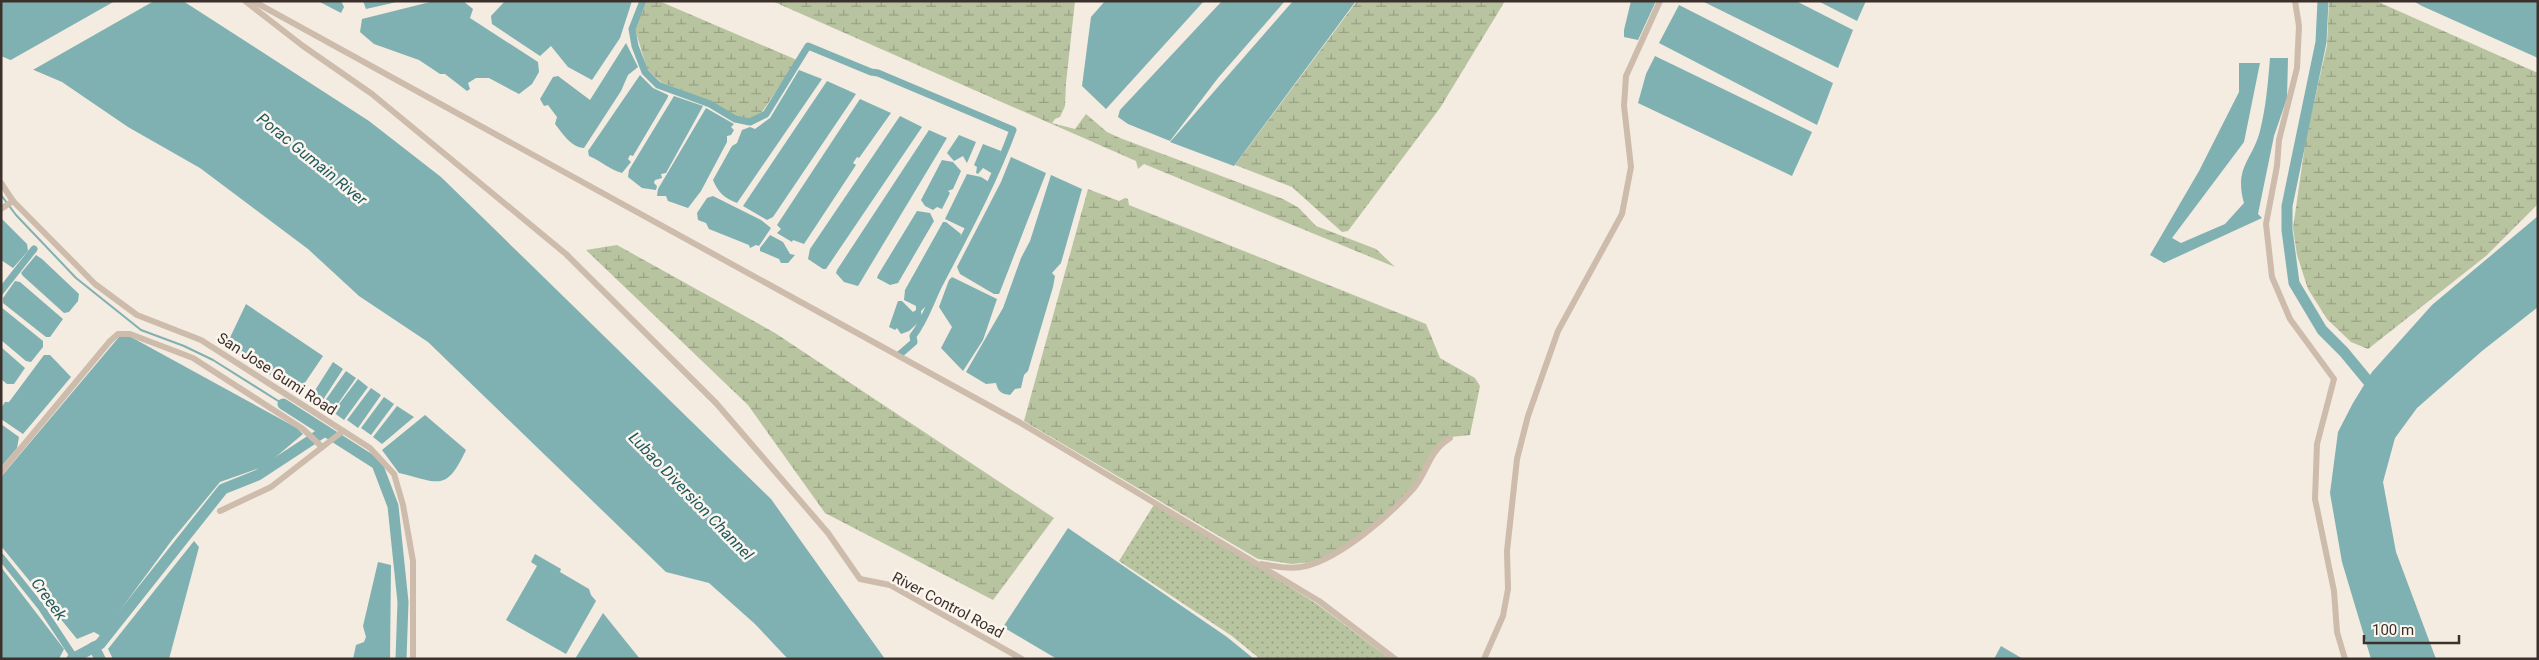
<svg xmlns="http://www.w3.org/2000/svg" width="2539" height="660" font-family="Roboto,sans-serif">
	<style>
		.grass { fill: url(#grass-dots) }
		.wetland { fill: url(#wetland-marsh) }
		.water { fill: #7fb0b2 }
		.pier { fill: #f4ebe1 }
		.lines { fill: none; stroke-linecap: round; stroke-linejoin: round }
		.stream { stroke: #7fb0b2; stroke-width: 2 }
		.canal { stroke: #7fb0b2; stroke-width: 7 }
		.river { stroke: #7fb0b2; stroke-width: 11 }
		.minor { stroke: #cdbbac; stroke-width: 6 }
		.labels { text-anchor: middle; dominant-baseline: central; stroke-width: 5; stroke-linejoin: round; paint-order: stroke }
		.street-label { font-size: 15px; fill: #3b302b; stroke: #fbf5ee }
		.water-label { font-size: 16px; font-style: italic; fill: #1f5a5e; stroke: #fbf5ee }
	</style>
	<defs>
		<pattern id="grass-dots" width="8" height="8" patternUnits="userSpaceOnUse" patternTransform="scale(1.25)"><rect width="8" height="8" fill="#b8c4a0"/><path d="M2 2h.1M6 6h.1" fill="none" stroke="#97a083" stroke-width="1.8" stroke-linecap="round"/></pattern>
		<pattern id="wetland-marsh" width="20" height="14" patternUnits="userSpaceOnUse" patternTransform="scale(1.25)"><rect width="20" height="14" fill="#b8c4a0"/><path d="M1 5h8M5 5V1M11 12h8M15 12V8" fill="none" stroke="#97a083"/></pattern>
	</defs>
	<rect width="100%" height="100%" fill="#f4ebe1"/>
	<path class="grass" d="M1155 503 1317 604 1390 659H1260L1232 636 1119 561Z"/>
	<g class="wetland">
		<path d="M647 1H659L797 60 762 112 750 120 735 117 711 102 661 82 647 69 635 29Z"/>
		<path d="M772 1H1075L1066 83 1065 106 1060 117 1055 119 1052 123 1075 129 1086 114 1107 132 1120 138 1283 199 1299 208 1316 226 1376 249 1395 267 1144 164 1138 169 1136 161Z"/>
		<path d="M1357 1H1505L1440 108 1348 231 1342 232 1292 187 1235 165Z"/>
		<path d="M2329 1H2376L2538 73 2537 205 2486 256 2368 349 2351 342 2327 319 2308 289 2297 255 2293 228 2306 138 2327 45Z"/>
		<path d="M1088 189 1119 201 1125 198 1128 199 1129 205 1426 324 1440 358 1475 378 1480 386 1470 435 1451 437 1438 445 1414 487 1379 523 1320 561 1292 564 1258 559 1024 421Z"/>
		<path d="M617 245 775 333 1054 518 993 600 825 513 748 405 586 250Z"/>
	</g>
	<g class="water">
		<path d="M1 1H183L369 121 441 177 771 499 885 659H788L755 624 709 583 666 572 428 342 359 296 308 249 200 168 128 127 62 82 1 56Z"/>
		<path d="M318 1H341L344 7 341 13Z"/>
		<path d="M363 1H401L366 9Z"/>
		<path d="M434 1H463L473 9 470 18 538 62 539 72 532 84 519 94 489 78H476L468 83 470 89 467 91 445 74H440L419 60 374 44 360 32 362 19Z"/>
		<path d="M505 1H632L620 38 592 80 568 67 551 46 540 56 492 24 491 16Z"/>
		<path d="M1105 1H1204L1106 109 1082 86 1091 17Z"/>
		<path d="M1222 1H1285L1218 78 1170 141 1128 124 1118 117 1120 110Z"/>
		<path d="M1293 1H1356L1234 166 1170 142Z"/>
		<path d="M1631 1H1656L1638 40 1624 37V30Z"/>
		<path d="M1702 1H1796L1853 30 1838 68Z"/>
		<path d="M1818 1H1866L1857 21Z"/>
		<path d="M2413 1H2538V58L2422 6Z"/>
		<path d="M1679 5 1833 83 1817 125 1659 43Z"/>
		<path d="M626 43 638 67 628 75 621 91 584 148C572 148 562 133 555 124L557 117 548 105 544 106 540 99 553 77 558 76 590 100Z"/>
		<path d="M1655 56 1812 132 1792 176 1638 103 1646 74Z"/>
		<path d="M2270 58H2288L2287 98 2274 136 2258 214 2262 218 2164 263 2150 255 2199 171 2239 92V63H2260L2244 142 2172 238 2181 243 2225 224 2244 203C2234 167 2252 161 2260 131 2266 107 2268 83 2270 58Z"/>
		<path d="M799 70 822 79 737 203C724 198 718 192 713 180L732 146 737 143 742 130 750 127 755 129 770 118Z"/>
		<path d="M640 75 653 88 668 95V97L633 156 630 155 628 159 631 162 622 173C610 170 601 161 589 156L588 151Z"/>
		<path d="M827 81 856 94 773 217 767 220 743 206Z"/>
		<path d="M674 96 703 106 666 173 661 174 662 178 655 180 654 183 657 186 656 190 642 188 628 177 629 170Z"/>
		<path d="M860 99 891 113 859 158 857 157 853 163 856 165 804 244 793 240 792 242 777 233 781 229 777 225Z"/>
		<path d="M706 108 734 124 731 127 734 130 731 135 727 136V142L701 191 688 208 668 201 666 196H657L658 189Z"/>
		<path d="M900 116 922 127 826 269H823L808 259 810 249Z"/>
		<path d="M929 130 947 138 858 286 844 282 836 273 837 270Z"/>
		<path d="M959 135 976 142 967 163 963 156 954 161 947 153Z"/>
		<path d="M983 144 1001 151 993 174 983 168 978 174 976 173 977 167 974 165Z"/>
		<path d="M1011 157 1046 173 1003 284 999 294H994L960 274 957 267 1001 182Z"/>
		<path d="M942 160 953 162 961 171 953 189 948 191 950 193 942 209 937 207 933 210 925 206 921 200Z"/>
		<path d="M967 174 981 177 989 182 966 229 945 219Z"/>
		<path d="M1051 175 1082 189 1061 263 1052 273 1055 276 1053 287 1028 371 1024 375 1021 388 1015 389 1010 395C1002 394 998 392 996 383L986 384 966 372 1003 308 1021 258 1030 241Z"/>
		<path d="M713 196 761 220 771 228 759 246 756 245 750 248 749 245 709 229 706 223 698 220 697 213 707 198Z"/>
		<path d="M917 211 930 213 934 221 898 283 890 285 877 278 878 275Z"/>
		<path d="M2538 216V307L2482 351 2417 408 2395 438 2383 482 2396 552 2436 659H2371L2342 562 2330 493 2338 432 2353 403 2372 372 2432 305Z"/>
		<path d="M1 218 27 244 28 251 13 268 1 260Z"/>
		<path d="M943 222H946L961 234 960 239 927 305 921 311 922 319 909 331 901 334 897 328 895 330 889 327 898 301H902L913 312 916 310V306L904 300 905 290Z"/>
		<path d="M770 235 783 242 790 254 795 255 788 263H781L779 259 760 251V248Z"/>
		<path d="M36 255 42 259 79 294 78 301 69 312 64 313 23 276 21 273Z"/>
		<path d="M952 277 997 299 983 340 963 371 941 348 952 327 939 307 949 280Z"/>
		<path d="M15 281 20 282 63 319 50 337H46L3 303V298Z"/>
		<path d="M246 304 323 356 298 393 226 346Z"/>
		<path d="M1 307 43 341V347L31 362 26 361 1 340Z"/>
		<path d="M119 337H131L297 428 303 434 265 466 220 482 172 540 101 636 94 632 77 639 1 546V477Z"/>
		<path d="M1 347 25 368 14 384H7L1 379Z"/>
		<path d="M44 355H50L71 377 23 434 1 419V408L5 402H9Z"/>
		<path d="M333 362 343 369 319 406 304 396 308 389 314 392Z"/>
		<path d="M346 371 356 378 332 412 322 405Z"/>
		<path d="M358 379 368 387 344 420 333 412Z"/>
		<path d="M371 388 381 395 358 428 347 420Z"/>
		<path d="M384 397 394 404 371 435 361 428Z"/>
		<path d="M397 406 414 417 382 444 373 437Z"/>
		<path d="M425 415 466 450C446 492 440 483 399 473L382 450Z"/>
		<path d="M1 424 19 437 17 448 1 467Z"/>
		<path d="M1068 528 1227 637 1254 659H1057L1003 627Z"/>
		<path d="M194 541 199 547 169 659H113L108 649Z"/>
		<path d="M535 554 561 569 560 572 589 589 591 595 596 601 566 654 506 620 537 566 531 562Z"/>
		<path d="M378 562 391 565 390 659H353L356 645 364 642 366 637 363 626Z"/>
		<path d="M1 567 64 649 59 659H1Z"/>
		<path d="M603 613 640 659H575Z"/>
		<path d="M2001 646 2023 659H1994Z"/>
	</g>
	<path class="pier" d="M115 1H154L31 71 9 61Z"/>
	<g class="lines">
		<path class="stream" d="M1 195 16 215 76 278 141 330 184 346 213 360 283 404"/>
		<g class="canal">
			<path d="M643 1 632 29 635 46 645 72 658 85 710 104 735 119 750 122 766 114 808 46 871 72 878 73 1013 130C993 184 965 235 939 285 930 303 925 321 913 336L914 342 899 355"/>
			<path d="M1 291 34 249"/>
			<path d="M1 557 41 607 74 657"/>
		</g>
		<g class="river">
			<path d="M2323 1 2321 42 2287 206V230L2294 283 2322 330 2344 352 2377 392"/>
			<path d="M283 404 377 464 393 506 403 602 401 659"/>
			<path d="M94 647 100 659"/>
			<path d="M72 659 100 644 223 489 258 475 325 431"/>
		</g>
		<g class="minor">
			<path d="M245 1 303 46 372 94 566 254 716 403 828 533 860 579 890 585 1022 659"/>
			<path d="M253 1 1019 422 1319 601 1395 659"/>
			<path d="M2295 1 2299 26 2297 68 2279 140 2277 166 2266 224 2272 277 2290 319 2334 379 2317 444 2315 499 2334 591 2337 632 2345 659"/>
			<path d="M1 183 13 201 95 284 137 315 201 340 370 448 394 474 403 505 413 561V659"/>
			<path d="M1 209 13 201"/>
			<path d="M1 472 110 341 118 334H130L193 358 303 429 322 447"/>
			<path d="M220 511 271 487 343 431"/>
			<path d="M1261 564C1275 566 1291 570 1306 566 1341 557 1389 516 1413 489 1429 470 1427 453 1450 438"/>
			<path d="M1484 659 1503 616 1508 589 1507 551 1517 459 1528 416 1558 331 1622 214 1631 167 1624 106 1626 76 1660 1"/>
		</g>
	</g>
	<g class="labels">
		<g class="street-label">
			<text transform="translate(277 374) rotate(33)">San Jose Gumi Road</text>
			<text transform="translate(948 605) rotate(28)">River Control Road</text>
		</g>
		<g class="water-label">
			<text transform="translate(312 159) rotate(39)">Porac Gumain River</text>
			<text transform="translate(691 496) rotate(46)">Lubao Diversion Channel</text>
			<text transform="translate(49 599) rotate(54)">Creeek</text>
		</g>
	</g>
	<rect width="2539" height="660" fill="none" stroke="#3b302b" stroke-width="5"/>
	<path d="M2364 635v8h95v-8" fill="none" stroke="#3b302b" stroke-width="2.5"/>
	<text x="2372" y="635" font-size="15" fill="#3b302b" stroke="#fbf5ee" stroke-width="4" paint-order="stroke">100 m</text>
</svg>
